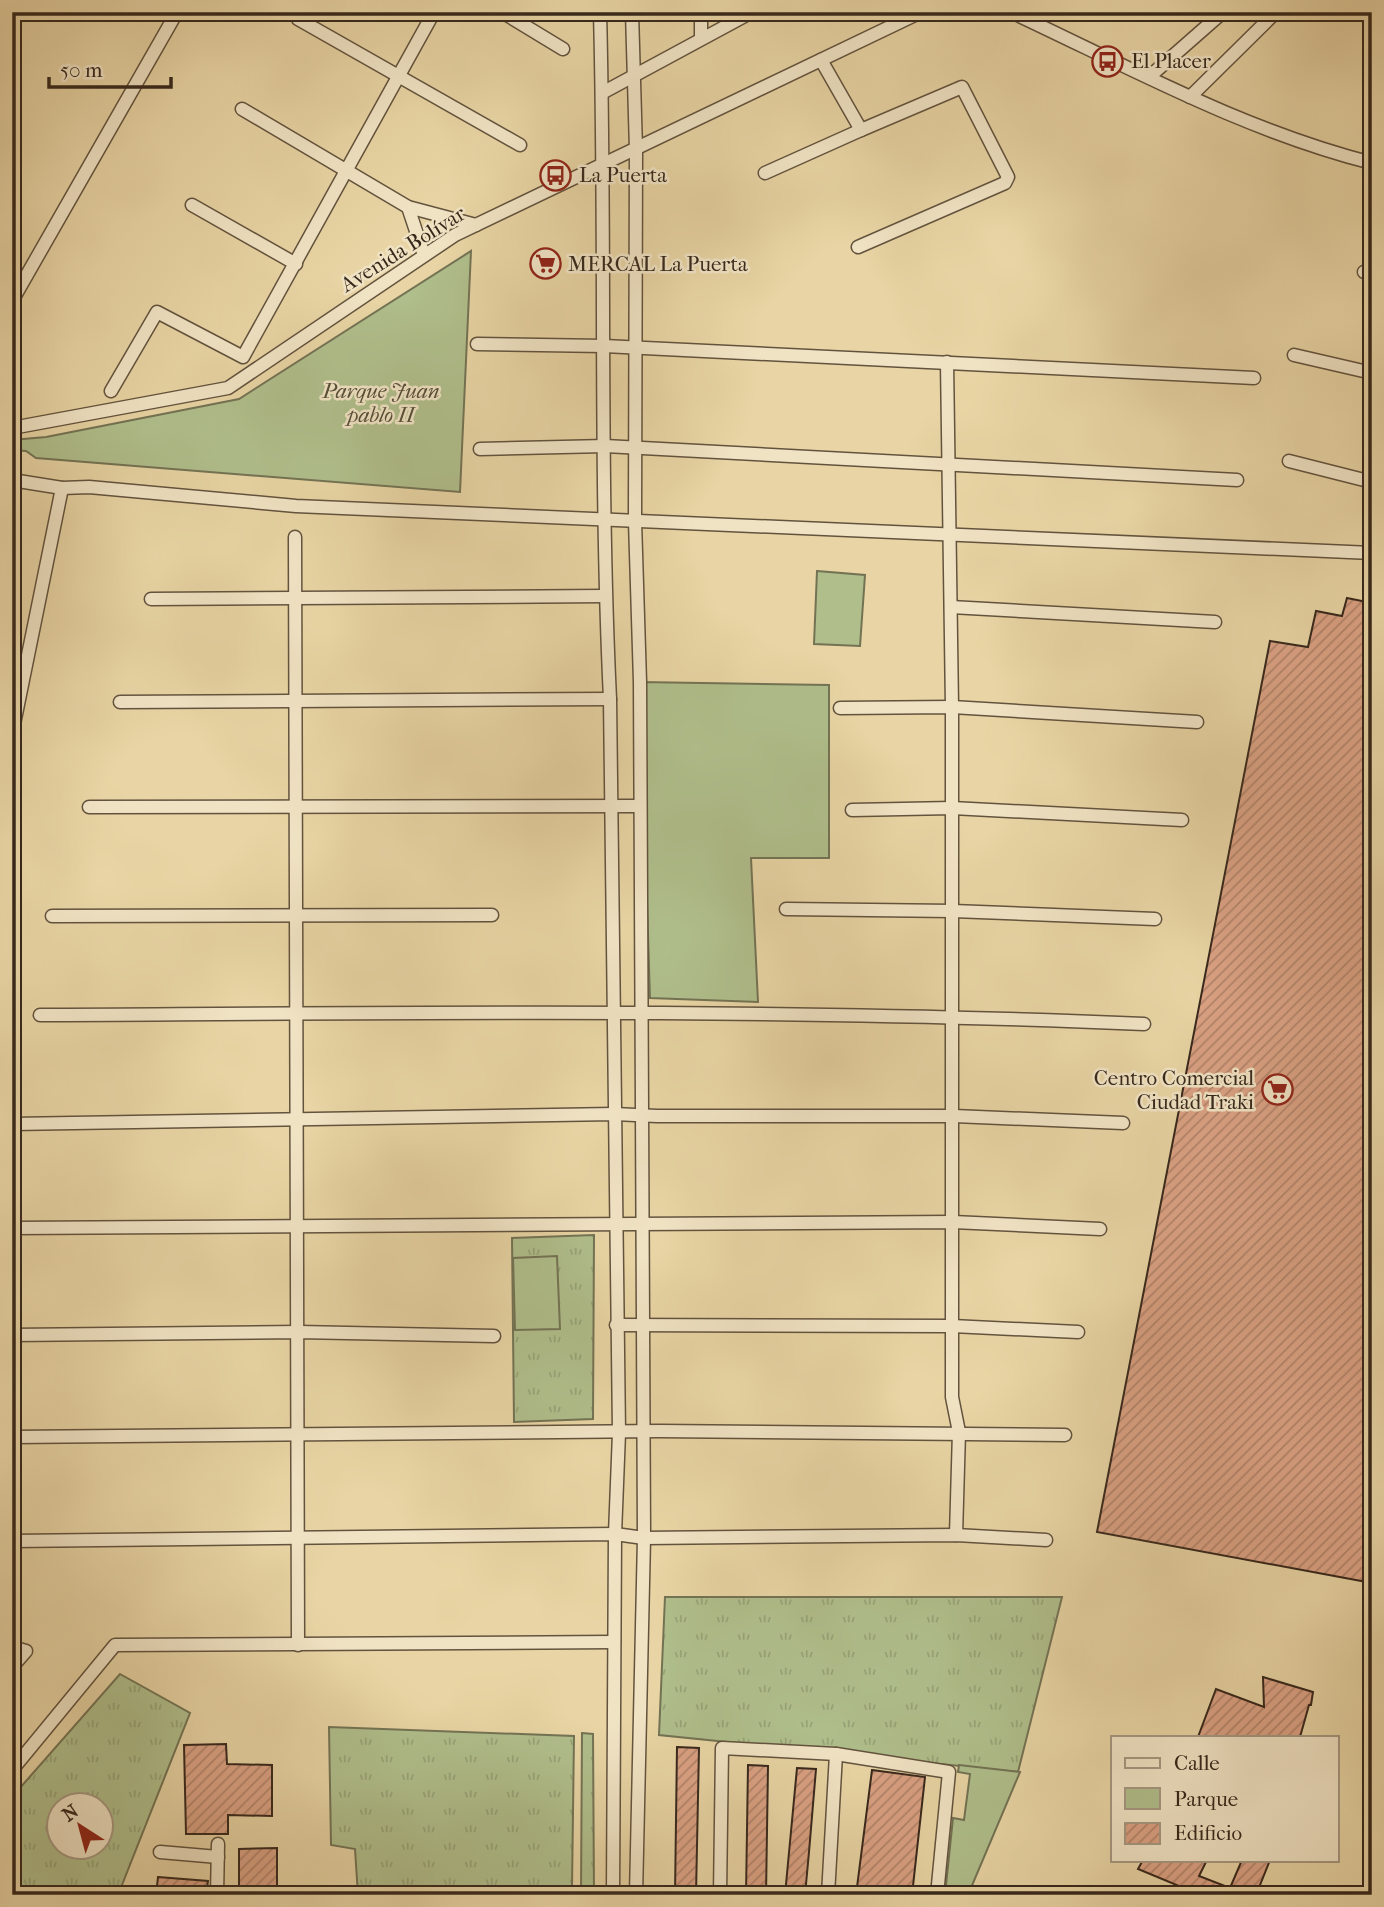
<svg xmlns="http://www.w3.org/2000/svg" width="1384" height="1907" font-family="'IM FELL French Canon',serif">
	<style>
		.grass { fill: url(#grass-tufts); stroke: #737354; stroke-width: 2; fill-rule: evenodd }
		.green { fill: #afbe8b; stroke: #737354; stroke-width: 2 }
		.building { fill: url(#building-hatch); stroke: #37281c; stroke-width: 2 }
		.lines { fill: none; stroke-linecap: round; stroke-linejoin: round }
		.minor-casing { stroke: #63533e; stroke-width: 15 }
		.minor { stroke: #f0e3c4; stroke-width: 12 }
		.labels { text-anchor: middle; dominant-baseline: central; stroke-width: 5; stroke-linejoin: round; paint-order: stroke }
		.poi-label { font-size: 21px; fill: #37281c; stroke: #f0e3c4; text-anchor: start }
		.street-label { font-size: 21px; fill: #37281c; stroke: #f0e3c4 }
		.park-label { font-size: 21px; font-style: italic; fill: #554e38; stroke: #f0e3c4 }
	</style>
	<defs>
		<pattern id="grass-tufts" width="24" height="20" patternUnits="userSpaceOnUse" patternTransform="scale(1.75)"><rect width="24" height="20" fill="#afbe8b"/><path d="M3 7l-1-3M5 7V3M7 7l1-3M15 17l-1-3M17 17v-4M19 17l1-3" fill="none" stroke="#97a377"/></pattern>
		<pattern id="building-hatch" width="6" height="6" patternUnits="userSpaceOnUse" patternTransform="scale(1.75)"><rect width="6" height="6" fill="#daa183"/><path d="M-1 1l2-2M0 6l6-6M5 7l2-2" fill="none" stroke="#b2836a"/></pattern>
	</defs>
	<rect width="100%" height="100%" fill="#e8d4a4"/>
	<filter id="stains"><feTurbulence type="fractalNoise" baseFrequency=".00286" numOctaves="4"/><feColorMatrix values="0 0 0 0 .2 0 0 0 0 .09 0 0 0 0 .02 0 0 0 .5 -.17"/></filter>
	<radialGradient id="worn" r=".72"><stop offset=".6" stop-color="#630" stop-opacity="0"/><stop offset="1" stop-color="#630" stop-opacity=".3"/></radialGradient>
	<g class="grass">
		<path d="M594 1235 593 1419 514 1422 512 1238Z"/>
		<path d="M665 1597H1062L1018 1772 659 1735Z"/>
		<path d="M120 1674 190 1713 118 1895H12V1797ZM60 1806H102V1848H60Z"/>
		<path d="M329 1727 574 1736 572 1887 561 1895H358L355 1849 331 1845Z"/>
		<path d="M582 1733 593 1734 594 1895H581Z"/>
	</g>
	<g class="green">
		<path d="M471 251 460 492 36 458 26 451 12 450V440L46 437 239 399Z"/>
		<path d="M817 571 865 575 860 646 814 644Z"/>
		<path d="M640 682 829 685V858H751L758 1002 650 998Z"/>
		<path d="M557 1256 560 1329 515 1330 513 1258Z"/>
		<path d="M959 1765 1020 1772 968 1895H945L953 1818 964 1820 970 1774 958 1772Z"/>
	</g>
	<g class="building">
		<path d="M1347 598 1372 603V1583L1097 1532 1270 641 1308 647 1316 611 1342 616Z"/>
		<path d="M1263 1677 1313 1692 1311 1705H1309L1300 1737H1198L1216 1689 1264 1707Z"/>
		<path d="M226 1744 227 1764 272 1765V1816L228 1815V1834H186L184 1745Z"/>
		<path d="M677 1747 699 1748 696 1895H675Z"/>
		<path d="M748 1765 768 1766 766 1895H746Z"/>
		<path d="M797 1768 816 1769 809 1852 805 1895H785Z"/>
		<path d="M872 1770 925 1777 912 1895H856Z"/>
		<path d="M277 1848V1895H239V1849Z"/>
		<path d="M1143 1860H1207L1199 1876 1230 1888 1242 1860H1270L1256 1895H1182L1184 1888 1138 1869Z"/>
		<path d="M158 1877 208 1881 206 1895H156Z"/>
	</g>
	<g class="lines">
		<defs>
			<g id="minor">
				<path d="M502 12 563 49"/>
				<path d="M600 12C606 241 599 471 610 699L619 1433 615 1534 613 1895"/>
				<path d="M632 12 636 150 635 521 640 682 644 1538 636 1895"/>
				<path d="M701 12V38"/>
				<path d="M1011 12C1129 67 1245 131 1372 163"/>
				<path d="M298 19 520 145"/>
				<path d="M821 60 861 130 962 87 1008 177 1005 183 858 247"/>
				<path d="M1149 77 1223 12"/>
				<path d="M602 93 752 12"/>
				<path d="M1190 97 1276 12"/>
				<path d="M242 109 408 207 476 225"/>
				<path d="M765 173 861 130"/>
				<path d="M192 205 296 264"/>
				<path d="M408 207 424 255"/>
				<path d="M1364 272 1372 274"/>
				<path d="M12 301 177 12"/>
				<path d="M477 344 604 346 1254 378"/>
				<path d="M1294 355 1372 373"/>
				<path d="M947 362 952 707V1397L959 1432 956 1535"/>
				<path d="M111 391 157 312 243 357 434 12"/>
				<path d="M12 428 228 388 455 235 921 12"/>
				<path d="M480 449 605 446 1237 480"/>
				<path d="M1289 461 1372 482"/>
				<path d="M12 480 62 488 89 487 296 506 1372 553"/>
				<path d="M295 537 298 1645"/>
				<path d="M151 599 605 596"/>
				<path d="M951 607 1215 622"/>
				<path d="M120 702 610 699"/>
				<path d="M840 708 952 707 1197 722"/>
				<path d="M12 734 62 488"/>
				<path d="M89 807 640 806"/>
				<path d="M852 810 952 808 1182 820"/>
				<path d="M786 909 953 911 1155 919"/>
				<path d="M52 916 492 915"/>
				<path d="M40 1015C408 1013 776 1008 1144 1024"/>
				<path d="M12 1124 614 1114 657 1116H954L1123 1123"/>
				<path d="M12 1228 953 1222 1100 1229"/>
				<path d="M616 1325 952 1326 1078 1332"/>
				<path d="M12 1335 299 1332 494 1336"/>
				<path d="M12 1437 659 1431 1065 1435"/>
				<path d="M12 1541 615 1534 644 1538 956 1535 1046 1540"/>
				<path d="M12 1647 26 1651 12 1667"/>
				<path d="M12 1770 115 1645 614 1642"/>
				<path d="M160 1852 218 1857"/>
				<path d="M217 1895 218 1844"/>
				<path d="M720 1895 722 1748 836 1754 949 1772 937 1895"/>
				<path d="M828 1895 836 1754"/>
			</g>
		</defs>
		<use href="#minor" class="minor-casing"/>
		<use href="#minor" class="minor"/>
	</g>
	<defs>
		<symbol id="bus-ring" viewBox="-11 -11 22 22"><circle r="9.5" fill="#f0e3c4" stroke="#8f2418" stroke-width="1.5"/><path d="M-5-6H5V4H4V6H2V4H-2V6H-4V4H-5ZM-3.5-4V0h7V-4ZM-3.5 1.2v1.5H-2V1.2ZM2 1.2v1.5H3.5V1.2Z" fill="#8f2418"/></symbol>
		<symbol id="supermarket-ring" viewBox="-11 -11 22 22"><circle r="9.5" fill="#f0e3c4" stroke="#8f2418" stroke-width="1.5"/><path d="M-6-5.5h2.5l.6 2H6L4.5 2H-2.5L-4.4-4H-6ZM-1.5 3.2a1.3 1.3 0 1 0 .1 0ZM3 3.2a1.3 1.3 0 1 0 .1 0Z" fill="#8f2418"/></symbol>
	</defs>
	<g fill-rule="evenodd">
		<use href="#bus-ring" x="1090" y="44" width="35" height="35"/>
		<use href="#bus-ring" x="538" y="158" width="35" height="35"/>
		<use href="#supermarket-ring" x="528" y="246" width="35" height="35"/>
		<use href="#supermarket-ring" x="1260" y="1072" width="35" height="35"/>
	</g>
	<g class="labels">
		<g class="poi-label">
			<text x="1131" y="61">El Placer</text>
			<text x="579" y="175">La Puerta</text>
			<text x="568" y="264">MERCAL La Puerta</text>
			<text x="1254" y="1078" text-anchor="end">Centro Comercial<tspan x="1254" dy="24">Ciudad Traki</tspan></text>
		</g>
		<g class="street-label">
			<text transform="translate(403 249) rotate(-32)">Avenida Bolívar</text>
		</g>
		<g class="park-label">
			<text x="381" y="391">Parque Juan<tspan x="381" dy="24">pablo II</tspan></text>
		</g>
	</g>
	<rect width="1384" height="1907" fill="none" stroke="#e8d4a4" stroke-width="42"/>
	<rect x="14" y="14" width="1356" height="1879" fill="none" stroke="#37281c" stroke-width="3.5"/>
	<rect x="21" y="21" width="1342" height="1865" fill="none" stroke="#37281c" stroke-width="2"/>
	<rect x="1111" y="1736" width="228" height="126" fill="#f0e3c4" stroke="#a69881" stroke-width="2"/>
	<rect x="1125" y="1758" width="35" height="10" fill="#f0e3c4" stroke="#a69881" stroke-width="2"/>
	<text x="1174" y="1770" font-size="21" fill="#37281c">Calle</text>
	<rect x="1125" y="1788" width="35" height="21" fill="#afbe8b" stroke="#a69881" stroke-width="2"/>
	<text x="1174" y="1806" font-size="21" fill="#37281c">Parque</text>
	<rect x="1125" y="1823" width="35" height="21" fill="url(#building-hatch)" stroke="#a69881" stroke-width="2"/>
	<text x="1174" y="1840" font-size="21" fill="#37281c">Edificio</text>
	<g transform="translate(80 1826) rotate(324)"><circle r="33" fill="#f0e3c4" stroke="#a69881" stroke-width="2"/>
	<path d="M0-5L12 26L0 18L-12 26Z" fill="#8f2418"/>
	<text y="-10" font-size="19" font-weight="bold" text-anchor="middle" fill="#37281c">N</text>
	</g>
	<path d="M49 77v10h122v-10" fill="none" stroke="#37281c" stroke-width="3.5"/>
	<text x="60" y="77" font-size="21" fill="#37281c" stroke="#f0e3c4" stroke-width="5" paint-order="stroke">50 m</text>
	<rect width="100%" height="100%" filter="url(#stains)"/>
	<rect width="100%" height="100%" fill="url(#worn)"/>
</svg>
